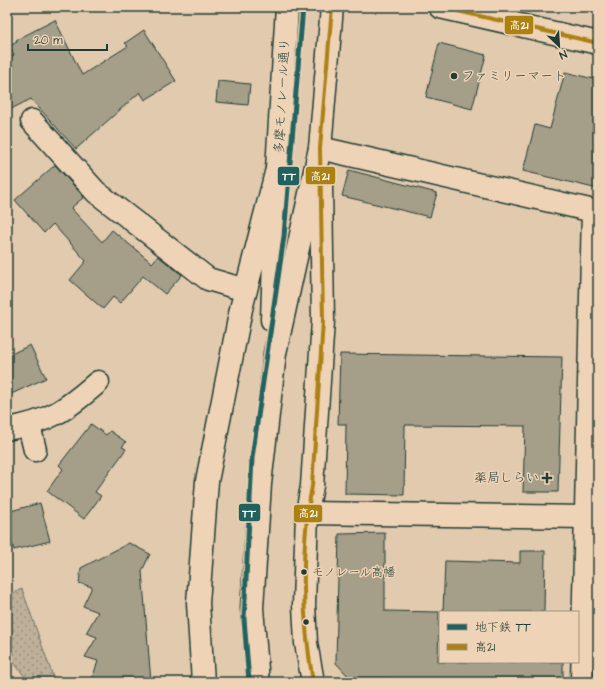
<svg xmlns="http://www.w3.org/2000/svg" width="605" height="689" font-family="'Architects Daughter','Klee One',sans-serif">
	<style>
		.grass { fill: url(#grass-dots); stroke: #6e7666 }
		.building { fill: #a59e89; stroke: #1f3d34 }
		.lines { fill: none; stroke-linecap: round; stroke-linejoin: round }
		.minor-casing { stroke: #1f3d34; stroke-width: 25 }
		.major-casing { stroke: #1f3d34; stroke-width: 25 }
		.minor { stroke: #efd3b6; stroke-width: 22 }
		.major { stroke: #efd3b6; stroke-width: 22 }
		.bus-1-casing { stroke: #efd3b6; stroke-width: 7 }
		.bus-1 { stroke: #ab8112; stroke-width: 4 }
		.metro-1-casing { stroke: #efd3b6; stroke-width: 8 }
		.metro-1 { stroke: #22625e; stroke-width: 5 }
		.poi-dot { fill: #1f3d34; stroke: #efd3b6; stroke-width: 1.5 }
		.labels { text-anchor: middle; dominant-baseline: central; stroke-width: 3; stroke-linejoin: round; paint-order: stroke }
		.bus-label { font-size: 12px; fill: #1f3d34; stroke: #efd3b6; text-anchor: start }
		.poi-label { font-size: 13px; fill: #1f3d34; stroke: #efd3b6; text-anchor: start }
		.street-label { font-size: 13px; fill: #1f3d34; stroke: #efd3b6 }
		.line-badge { stroke: #efd3b6; stroke-width: 1.5 }
		.badge-label { font-size: 11px; text-anchor: middle; font-weight: bold; fill: #fff }
	</style>
	<defs>
		<pattern id="grass-dots" width="8" height="8" patternUnits="userSpaceOnUse"><rect width="8" height="8" fill="#beaf98"/><path d="M2 2h.1M6 6h.1" fill="none" stroke="#9a907d" stroke-width="1.8" stroke-linecap="round"/></pattern>
	</defs>
	<rect width="100%" height="100%" fill="#e2caae"/>
	<filter id="ink" filterUnits="userSpaceOnUse"><feTurbulence type="fractalNoise" baseFrequency=".025" numOctaves="2"/><feDisplacementMap in="SourceGraphic" scale="8" xChannelSelector="R" yChannelSelector="G"/><feConvolveMatrix kernelMatrix="1 2 1 2 8 2 1 2 1" color-interpolation-filters="sRGB"/></filter>
	<g filter="url(#ink)">
		<path class="grass" d="M22 589 55 682H29L7 654V596Z"/>
		<g class="building">
			<path d="M55 20 82 75 128 46 125 43 144 30 176 81 145 100 140 92 76 149 31 99 7 111V59L14 55 10 46 17 42 16 40Z"/>
			<path d="M439 43 486 55 472 109 426 97Z"/>
			<path d="M565 72 598 80V189L523 171 535 125 550 129Z"/>
			<path d="M218 81 250 84 248 105 216 102Z"/>
			<path d="M55 165 84 197 71 208 102 242 112 230 152 263 158 256 182 275 165 294 143 276 120 303 113 297 103 309 70 280 86 261 53 224 44 233 15 200Z"/>
			<path d="M349 170 437 193 430 217 342 196Z"/>
			<path d="M30 345 46 378 7 396V356Z"/>
			<path d="M340 354 562 357 558 492H523L525 426 405 425 404 495 345 494 346 424H338Z"/>
			<path d="M91 424 106 435 110 431 126 442 122 447 126 449 95 492 101 496 84 519 47 491 63 469 59 465Z"/>
			<path d="M40 503 50 541 14 550 7 525V512Z"/>
			<path d="M385 533V611L439 612 438 662H563V682H388V678H350L336 663 339 534Z"/>
			<path d="M129 543 150 554 142 571 151 682H91L98 661 85 657 97 637 86 633 98 612 83 606 92 587 79 583 81 568Z"/>
			<path d="M520 551H545L544 612H443L445 561 520 563Z"/>
		</g>
		<g class="lines">
			<defs>
				<g id="minor">
					<path d="M32 121 96 192 208 279 245 290"/>
					<path d="M320 148 598 212"/>
					<path d="M29 425 35 450"/>
					<path d="M7 429C49 422 66 410 98 382"/>
					<path d="M307 513 585 517 598 513"/>
					<path d="M582 682 593 211"/>
				</g>
				<g id="major">
					<path d="M440 7 598 43"/>
					<path d="M272 320 277 169 287 7"/>
					<path d="M203 682 198 603 207 481 241 309 277 169"/>
					<path d="M258 682 252 608 260 484 275 353 320 148 332 7"/>
					<path d="M313 682 306 643 304 605 307 513 312 486 323 321 321 186"/>
				</g>
			</defs>
			<use href="#minor" class="minor-casing"/>
			<use href="#major" class="major-casing"/>
			<use href="#minor" class="minor"/>
			<use href="#major" class="major"/>
			<defs>
				<g id="bus-1">
					<path d="M440 7 598 43"/>
					<path d="M313 682C302 619 300 549 312 486L323 321 320 148 332 7"/>
				</g>
			</defs>
			<use href="#bus-1" class="bus-1-casing"/>
			<use href="#bus-1" class="bus-1"/>
			<defs>
				<path id="metro-1" d="M249 682 244 619 252 458 284 236 303 7"/>
			</defs>
			<use href="#metro-1" class="metro-1-casing"/>
			<use href="#metro-1" class="metro-1"/>
		</g>
	</g>
	<g class="poi-dot">
		<circle cx="454" cy="76" r="4"/>
		<path d="M545 472h4v4h4v4h-4v4h-4v-4h-4v-4h4z"/>
		<circle cx="304" cy="572" r="3.5"/>
		<circle cx="306" cy="622" r="3.5"/>
	</g>
	<g class="labels">
		<g class="bus-label">
			<text x="312" y="572">モノレール高幡</text>
		</g>
		<g class="poi-label">
			<text x="462" y="76">ファミリーマート</text>
			<text x="539" y="478" text-anchor="end">薬局しらい</text>
		</g>
		<g class="street-label">
			<text transform="translate(282 96) rotate(-87)">多摩モノレール通り</text>
		</g>
	</g>
	<g class="line-badge">
		<rect x="504" y="15" width="30" height="20" rx="4" fill="#ab8112"/>
		<rect x="305" y="166" width="31" height="19" rx="4" fill="#ab8112"/>
		<rect x="277" y="166" width="23" height="20" rx="4" fill="#22625e"/>
		<rect x="238" y="503" width="23" height="19" rx="4" fill="#22625e"/>
		<rect x="293" y="504" width="30" height="19" rx="4" fill="#ab8112"/>
	</g>
	<g class="badge-label">
		<text x="519" y="29">高21</text>
		<text x="320" y="180">高21</text>
		<text x="289" y="180">TT</text>
		<text x="249" y="517">TT</text>
		<text x="308" y="517">高21</text>
	</g>
	<rect width="605" height="689" fill="none" stroke="#efd3b6" stroke-width="24"/>
	<rect x="12" y="12" width="581" height="665" fill="none" stroke="#1f3d34" stroke-width="1.5" filter="url(#ink)"/>
	<rect x="439" y="611" width="140" height="52" fill="#efd3b6" stroke="#9c9782"/>
	<rect x="447" y="624" width="20" height="6" fill="#22625e" stroke="#9c9782"/>
	<text x="475" y="631" font-size="12" fill="#1f3d34">地下鉄 TT</text>
	<rect x="447" y="644" width="20" height="6" fill="#ab8112" stroke="#9c9782"/>
	<text x="475" y="651" font-size="12" fill="#1f3d34">高21</text>
	<g transform="translate(559 46) rotate(155)" stroke="#efd3b6" stroke-width="3" paint-order="stroke">
	<path d="M0-3L7 15L0 10L-7 15Z" fill="#1f3d34"/>
	<text y="-6" font-size="11" font-weight="bold" text-anchor="middle" fill="#1f3d34">N</text>
	</g>
	<path d="M28 44v6h79v-6" fill="none" stroke="#1f3d34" stroke-width="2"/>
	<text x="34" y="44" font-size="12" fill="#1f3d34" stroke="#efd3b6" stroke-width="3" paint-order="stroke">20 m</text>
</svg>
